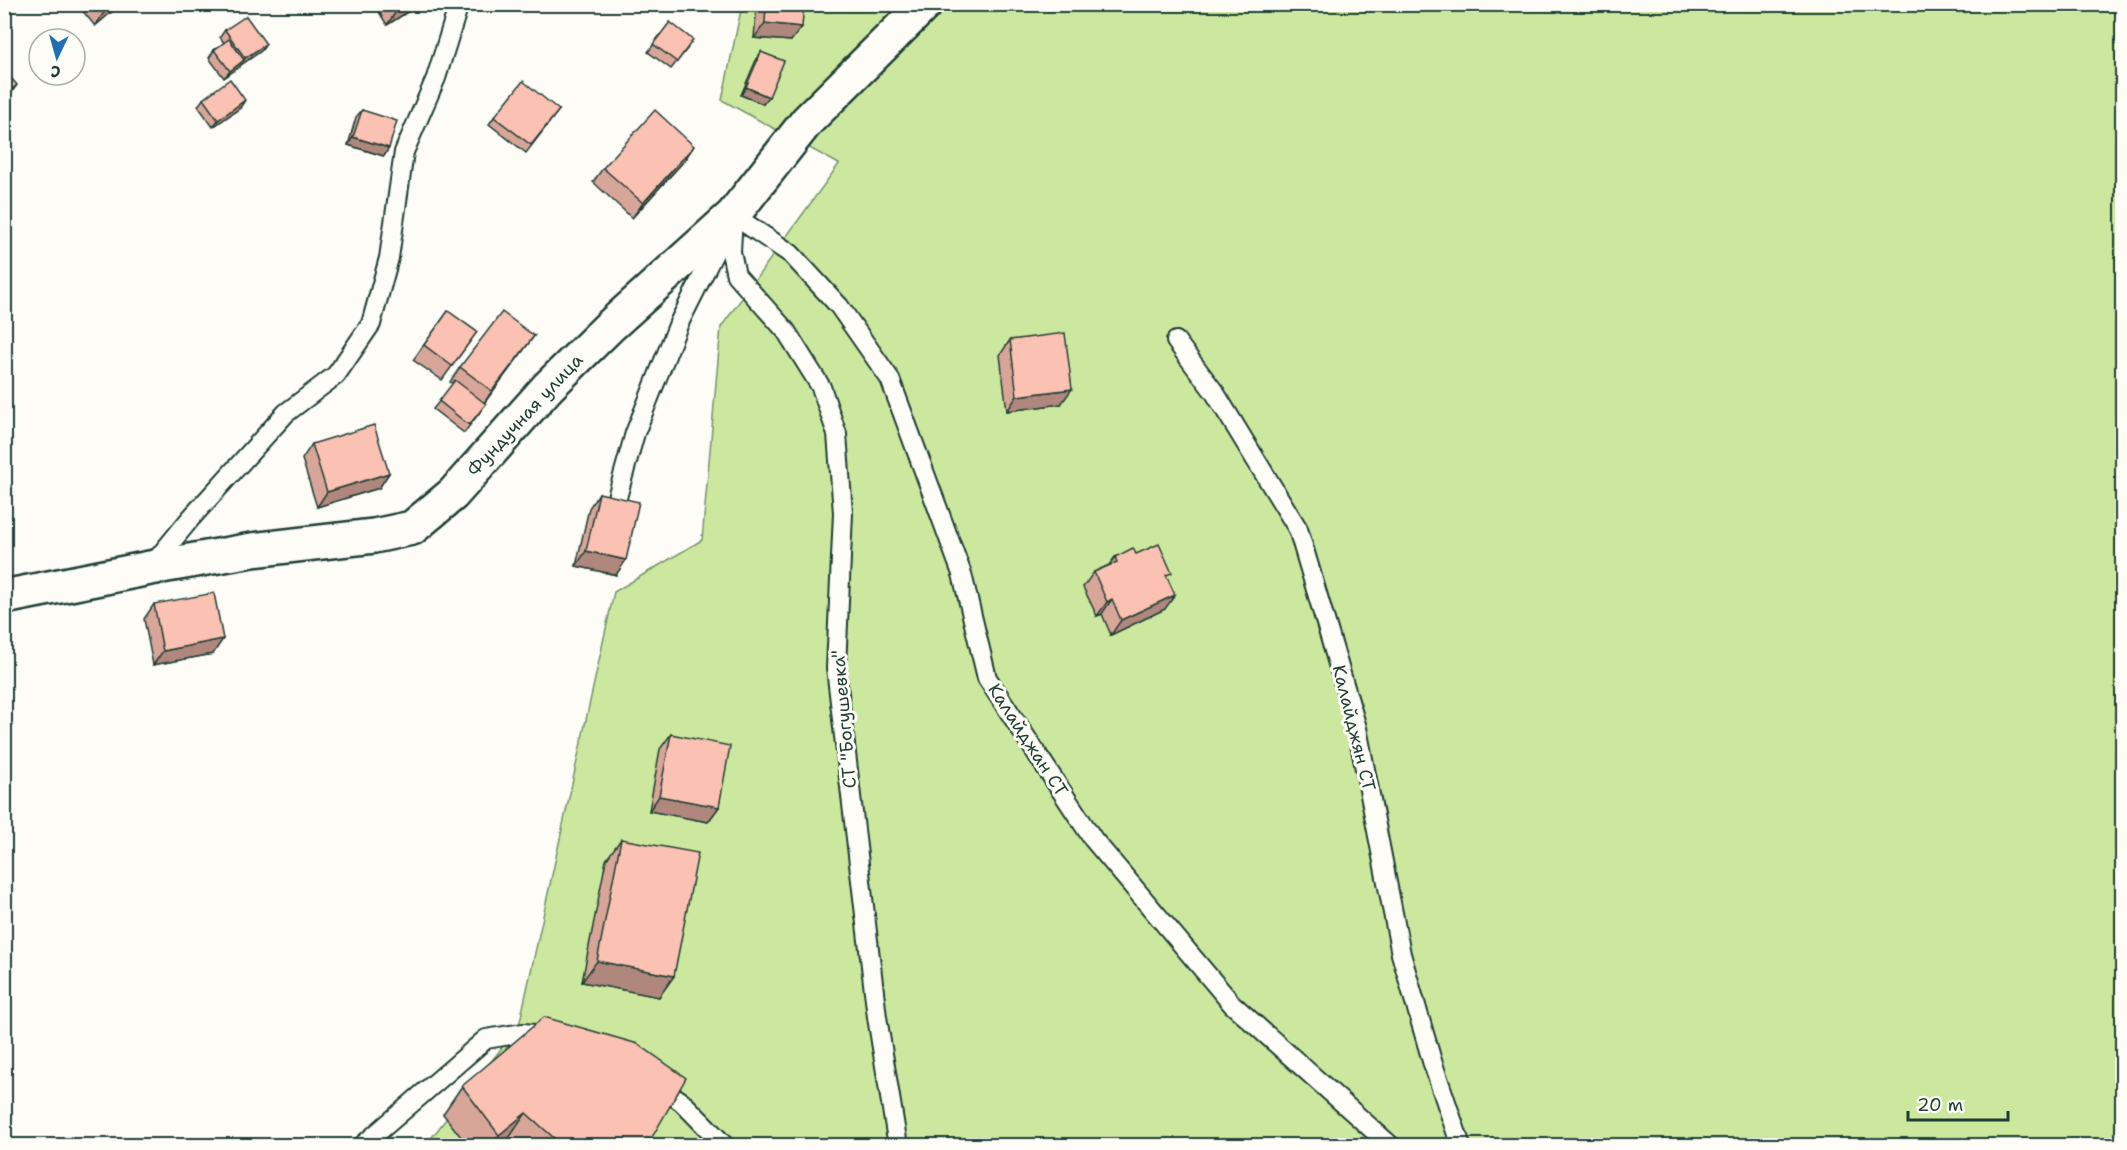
<svg xmlns="http://www.w3.org/2000/svg" width="2127" height="1150" font-family="'Shantell Sans',sans-serif">
	<style>
		.green { fill: #cce89f; stroke: #76926a; stroke-width: 1.5 }
		.lines { fill: none; stroke-linecap: round; stroke-linejoin: round }
		.service-casing { stroke: #1f3d34; stroke-width: 22 }
		.minor-casing { stroke: #1f3d34; stroke-width: 38 }
		.service { stroke: #fdfcf7; stroke-width: 18 }
		.minor { stroke: #fdfcf7; stroke-width: 33 }
		.wall { fill: #d8a699; stroke: #1f3d34; stroke-width: 1.5 }
		.shaded-wall { fill: #b0877d; stroke: #1f3d34; stroke-width: 1.5 }
		.building { fill: #fbc1b2; stroke: #1f3d34; stroke-width: 1.5 }
		.labels { text-anchor: middle; dominant-baseline: central; stroke-width: 6; stroke-linejoin: round; paint-order: stroke }
		.street-label { font-size: 18px; fill: #1f3d34; stroke: #fdfcf7 }
	</style>
	<rect width="100%" height="100%" fill="#fdfcf7"/>
	<filter id="ink" filterUnits="userSpaceOnUse"><feTurbulence type="fractalNoise" baseFrequency=".0167" numOctaves="2"/><feDisplacementMap in="SourceGraphic" scale="12" xChannelSelector="R" yChannelSelector="G"/><feConvolveMatrix kernelMatrix="1 2 1 2 8 2 1 2 1" color-interpolation-filters="sRGB"/></filter>
	<g filter="url(#ink)">
		<path class="green" d="M742 5H2122V1145L425 1146 519 1026 614 592 702 540 721 327 839 164 722 100Z"/>
		<g class="lines">
			<defs>
				<g id="service">
					<path d="M733 215 791 254 839 306 890 379 962 574 987 678 1093 839 1232 1004 1391 1146"/>
					<path d="M733 215 731 252 736 275 786 331 821 387 837 434 843 513 836 668 877 1017 898 1146"/>
					<path d="M1176 341 1215 393 1298 529 1357 728 1401 954 1432 1061 1461 1146"/>
					<path d="M616 501 635 433 679 323 723 235"/>
					<path d="M150 568 190 519 286 413 336 375 371 324 389 258 404 152 436 78 459 4"/>
					<path d="M655 1083 682 1102 725 1146"/>
					<path d="M362 1146 486 1039 523 1033 549 1035"/>
				</g>
				<path id="minor" d="M4 597 150 568 252 550 374 536 412 528 453 494 548 387 609 327 733 215 807 121 925 4"/>
			</defs>
			<use href="#service" class="service-casing"/>
			<use href="#minor" class="minor-casing"/>
			<use href="#service" class="service"/>
			<use href="#minor" class="minor"/>
		</g>
		<g class="wall">
			<path d="M77 4H121L95 26Z"/>
			<path d="M374 4H420L387 25Z"/>
			<path d="M757 4H804L791 41 754 38Z"/>
			<path d="M670 22 688 48 671 69 648 52Z"/>
			<path d="M225 30 266 44 261 51 241 65 239 67 224 78 209 58 214 50 224 43 220 37Z"/>
			<path d="M761 52 763 104 741 95 756 60Z"/>
			<path d="M203 99 240 108 213 127 198 106Z"/>
			<path d="M362 110 389 148 384 156 348 145 356 117Z"/>
			<path d="M559 110 526 153 489 124 494 117Z"/>
			<path d="M684 161 632 218 593 182 603 168Z"/>
			<path d="M448 311 477 332 442 380 413 360Z"/>
			<path d="M534 336 484 403 481 411 464 433 433 409 453 384 450 382 460 367Z"/>
			<path d="M1010 340 1061 404 1007 411 1000 355Z"/>
			<path d="M312 444 389 473 379 488 317 507 302 459Z"/>
			<path d="M599 493 626 560 616 575 576 566 589 508Z"/>
			<path d="M1136 554 1168 579 1165 609 1111 635 1102 614 1097 616 1083 587 1094 572 1109 565 1115 557Z"/>
			<path d="M154 604 213 654 153 665 144 619Z"/>
			<path d="M671 734 719 807 708 822 649 811 660 749Z"/>
			<path d="M621 839 674 976 659 997 582 982 606 860Z"/>
			<path d="M462 1086 647 1146H512L507 1141 501 1146H468L443 1114Z"/>
		</g>
		<g class="shaded-wall">
			<path d="M113 4H121L95 26 105 11Z"/>
			<path d="M407 4H420L387 25 397 10Z"/>
			<path d="M765 23 802 27 791 41 754 38Z"/>
			<path d="M266 44 261 51 241 65 239 67 224 78 230 71 243 61 245 58Z"/>
			<path d="M17 85 6 100 4 101V95Z"/>
			<path d="M746 87 769 97 763 104 741 95Z"/>
			<path d="M245 100 240 108 213 127 218 120Z"/>
			<path d="M353 137 389 148 384 156 348 145Z"/>
			<path d="M694 146 684 161 632 218 643 203Z"/>
			<path d="M534 336 523 351 482 406 492 391Z"/>
			<path d="M1072 389 1061 404 1007 411 1017 396Z"/>
			<path d="M389 473 379 488 317 507 327 492Z"/>
			<path d="M586 551 626 560 616 575 576 566Z"/>
			<path d="M1175 595 1165 609 1111 635 1121 620Z"/>
			<path d="M1112 599 1102 614 1097 616 1107 602Z"/>
			<path d="M223 639 213 654 153 665 163 651Z"/>
			<path d="M659 796 719 807 708 822 649 811Z"/>
			<path d="M597 961 674 976 659 997 582 982Z"/>
			<path d="M526 1113 507 1141 501 1146H492L499 1135Z"/>
		</g>
		<g class="building">
			<path d="M99 4H113L105 11Z"/>
			<path d="M394 4H407L397 10Z"/>
			<path d="M766 4H804L802 27 765 23Z"/>
			<path d="M246 16 266 44 245 58 225 30Z"/>
			<path d="M670 22 693 40 677 62 653 44Z"/>
			<path d="M229 39 244 60 230 71 214 50Z"/>
			<path d="M761 52 784 61 769 97 746 87Z"/>
			<path d="M4 70 17 85 4 95Z"/>
			<path d="M230 79 245 100 218 120 203 99Z"/>
			<path d="M523 81 559 110 531 145 494 117Z"/>
			<path d="M362 110 397 121 389 148 353 137Z"/>
			<path d="M655 110 694 146 643 203 603 168Z"/>
			<path d="M448 311 477 332 452 366 424 345Z"/>
			<path d="M502 312 534 336 492 391 460 367Z"/>
			<path d="M1065 333 1072 389 1017 396 1010 340Z"/>
			<path d="M455 380 486 404 469 425 439 401Z"/>
			<path d="M374 425 389 473 327 492 312 444Z"/>
			<path d="M599 493 639 502 626 560 586 551Z"/>
			<path d="M1159 544 1172 573 1166 575 1175 595 1121 620 1112 599 1107 602 1094 572 1117 562 1115 557 1133 548 1136 554Z"/>
			<path d="M214 593 223 639 163 651 154 604Z"/>
			<path d="M671 734 730 746 719 807 659 796Z"/>
			<path d="M621 839 698 853 674 976 597 961Z"/>
			<path d="M544 1017 638 1044 686 1078 647 1146H563L526 1113 499 1135 462 1086Z"/>
		</g>
	</g>
	<g class="labels">
		<g class="street-label">
			<text transform="translate(525 415) rotate(-47)">Фундучная улица</text>
			<text transform="translate(844 719) rotate(-95)">СТ "Богушевка"</text>
			<text transform="translate(1354 728) rotate(76)">Калайджян СТ</text>
			<text transform="translate(1028 740) rotate(57)">Калайджан СТ</text>
		</g>
	</g>
	<rect width="2127" height="1150" fill="none" stroke="#fdfcf7" stroke-width="24"/>
	<rect x="12" y="12" width="2103" height="1126" fill="none" stroke="#1f3d34" stroke-width="2" filter="url(#ink)"/>
	<g transform="translate(57 57) rotate(185)"><circle r="28" fill="#fdfcf7" stroke="#a4b0a9" stroke-width="1.5"/>
	<path d="M0-4.5L10 22L0 15L-10 22Z" fill="#1f6fb2"/>
	<text y="-9" font-size="16" font-weight="bold" text-anchor="middle" fill="#1f3d34">С</text>
	</g>
	<path d="M1908 1111v9h100v-9" fill="none" stroke="#1f3d34" stroke-width="3"/>
	<text x="1917" y="1111" font-size="18" fill="#1f3d34" stroke="#fdfcf7" stroke-width="4.5" paint-order="stroke">20 m</text>
</svg>
